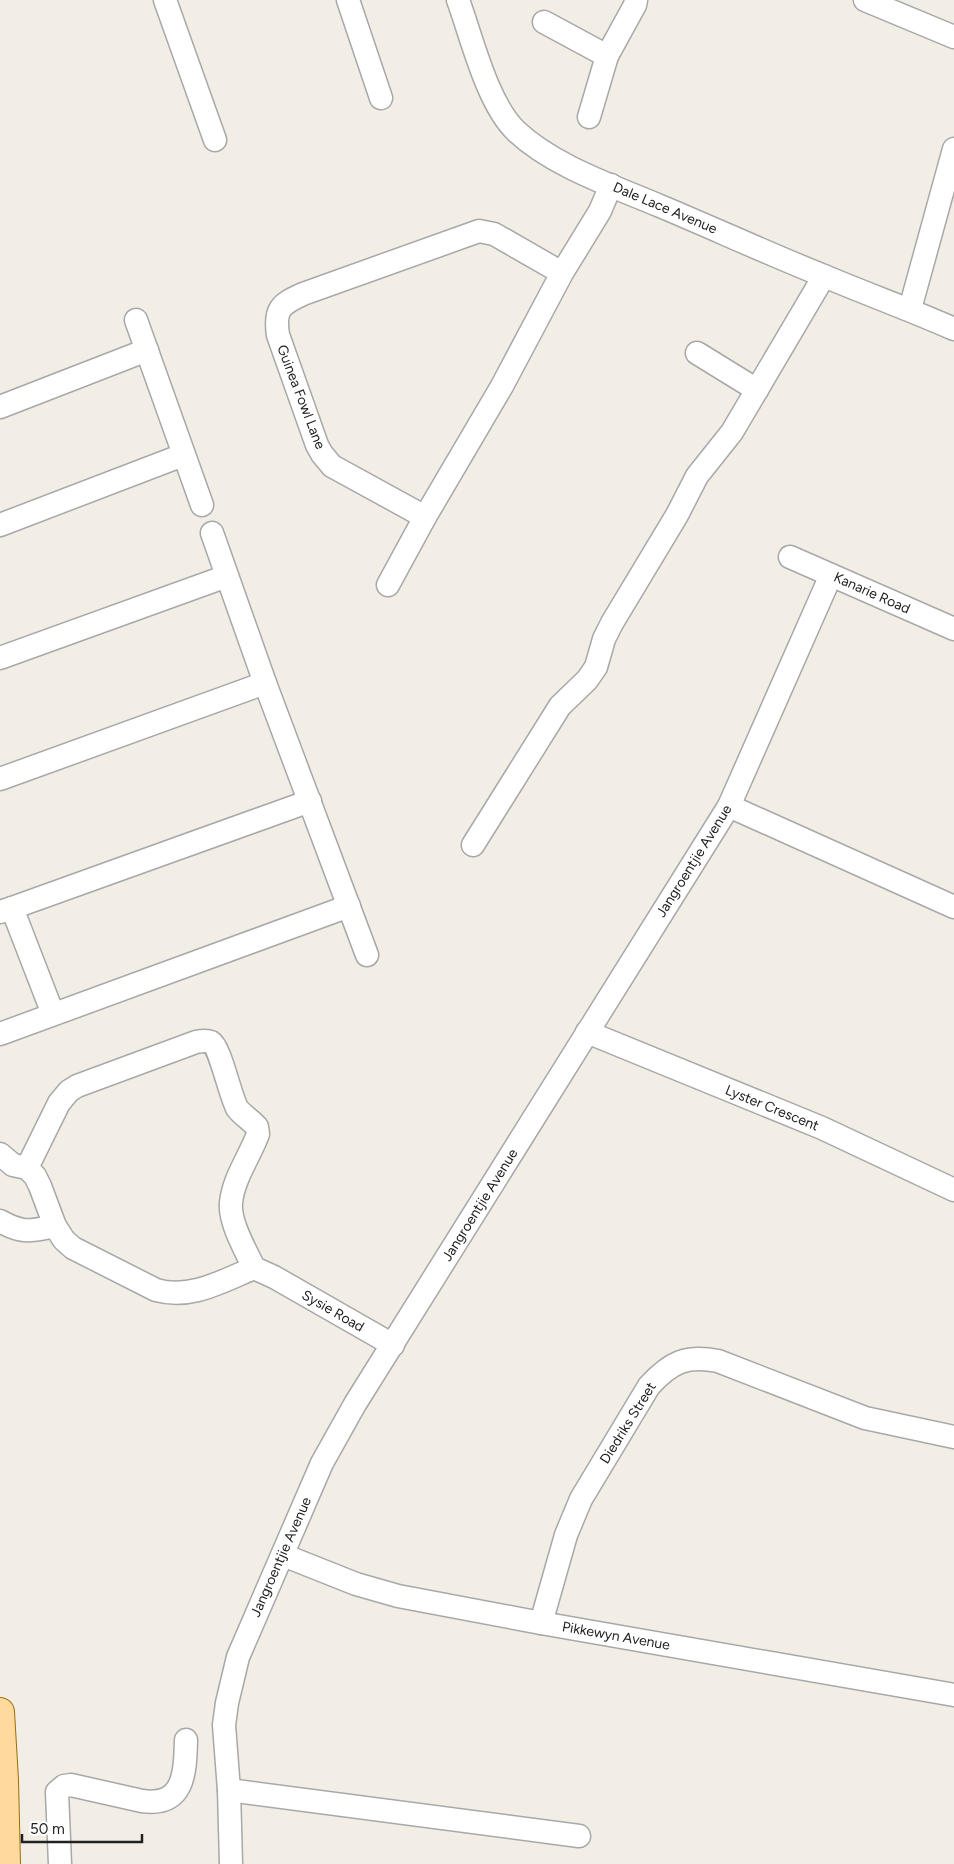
<svg xmlns="http://www.w3.org/2000/svg" width="954" height="1864" font-family="Figtree,sans-serif">
	<style>
		.lines { fill: none; stroke-linecap: round; stroke-linejoin: round }
		.minor-casing { stroke: #a8a8a8; stroke-width: 25 }
		.major-casing { stroke: #9d6f00; stroke-width: 30 }
		.minor { stroke: #fff; stroke-width: 22 }
		.major { stroke: #ffd99e; stroke-width: 28 }
		.labels { text-anchor: middle; dominant-baseline: central; stroke-width: 4; stroke-linejoin: round; paint-order: stroke }
		.street-label { font-size: 14px; fill: #212121; stroke: #fff }
	</style>
	<rect width="100%" height="100%" fill="#f2eee6"/>
	<g class="lines">
		<defs>
			<g id="minor">
				<path d="M165 0 215 140"/>
				<path d="M348 0 381 98"/>
				<path d="M458 0C472 38 487 103 516 131 553 166 613 186 660 206 715 229 769 254 824 276 867 294 911 310 954 329"/>
				<path d="M865 0 954 37"/>
				<path d="M544 22 607 56"/>
				<path d="M589 117 607 56 635 5 636 0"/>
				<path d="M562 273 502 386 425 517 332 466 322 454 317 445 278 335C274 309 281 304 303 294L479 231 494 234 562 273 600 211 611 185"/>
				<path d="M910 309 954 149"/>
				<path d="M136 320 202 505"/>
				<path d="M697 353 757 390"/>
				<path d="M0 407 147 350"/>
				<path d="M0 525 183 455"/>
				<path d="M212 533 265 683 367 955"/>
				<path d="M790 557 954 629"/>
				<path d="M388 585 425 517"/>
				<path d="M0 658 227 576"/>
				<path d="M0 779 265 683"/>
				<path d="M729 806 954 907"/>
				<path d="M473 845 560 706 587 680 596 667 604 639 612 623 677 515 697 476 732 432 824 276"/>
				<path d="M12 908 310 801"/>
				<path d="M0 912 12 908 53 1014"/>
				<path d="M587 1032 822 1128 954 1190"/>
				<path d="M0 1034 349 906"/>
				<path d="M0 1154 13 1165 27 1168 35 1176 40 1186 55 1226 64 1240 73 1248 156 1290C191 1300 222 1281 254 1268"/>
				<path d="M27 1168 59 1103 69 1091 77 1086 196 1042C201 1041 206 1040 211 1042 220 1047 230 1095 237 1108 242 1115 251 1120 257 1127L258 1134C250 1156 233 1179 231 1203 229 1222 246 1251 254 1268L274 1277 393 1345"/>
				<path d="M0 1221C23 1234 30 1231 55 1226"/>
				<path d="M283 1555 356 1584 398 1596 541 1623 954 1695"/>
				<path d="M541 1623 566 1535 581 1499 649 1386C671 1362 686 1355 718 1361L865 1418 954 1437"/>
				<path d="M229 1790 579 1836"/>
				<path d="M60 1864 57 1792 64 1786 71 1785 142 1801C185 1807 185 1772 186 1740"/>
				<path d="M231 1864 229 1790 224 1725 227 1703 238 1657 322 1463 355 1404 729 806 831 575"/>
			</g>
			<path id="major" d="M0 1712 4 1780 6 1864"/>
		</defs>
		<use href="#minor" class="minor-casing"/>
		<use href="#major" class="major-casing"/>
		<use href="#minor" class="minor"/>
		<use href="#major" class="major"/>
	</g>
	<g class="labels">
		<g class="street-label">
			<text transform="translate(665 208) rotate(23)">Dale Lace Avenue</text>
			<text transform="translate(301 397) rotate(69)">Guinea Fowl Lane</text>
			<text transform="translate(872 593) rotate(24)">Kanarie Road</text>
			<text transform="translate(694 861) rotate(-58)">Jangroentjie Avenue</text>
			<text transform="translate(772 1108) rotate(22)">Lyster Crescent</text>
			<text transform="translate(480 1205) rotate(-58)">Jangroentjie Avenue</text>
			<text transform="translate(333 1311) rotate(30)">Sysie Road</text>
			<text transform="translate(628 1423) rotate(-58)">Diedriks Street</text>
			<text transform="translate(281 1557) rotate(-66)">Jangroentjie Avenue</text>
			<text transform="translate(616 1636) rotate(10)">Pikkewyn Avenue</text>
		</g>
	</g>
	<path d="M22 1834v8h120v-8" fill="none" stroke="#212121" stroke-width="2.5"/>
	<text x="30" y="1834" font-size="15" fill="#212121" stroke="#ffffff" stroke-width="4" paint-order="stroke">50 m</text>
</svg>
